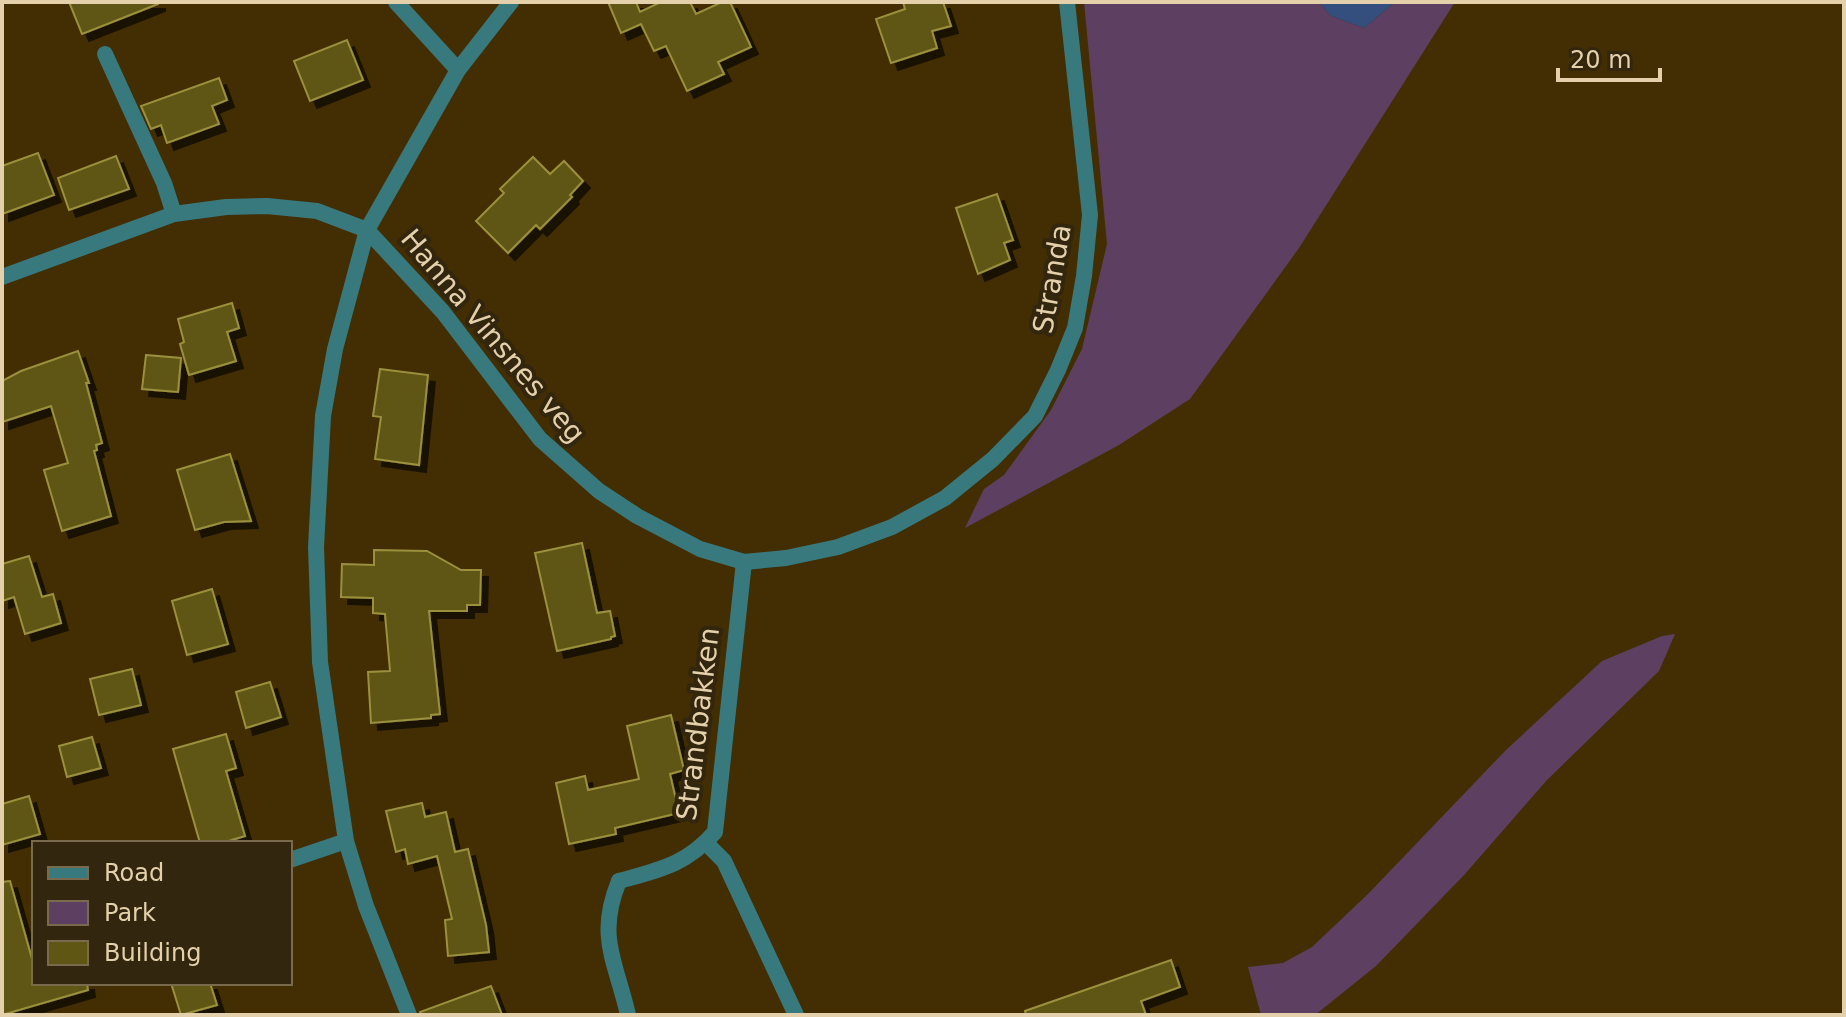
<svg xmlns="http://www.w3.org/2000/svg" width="1846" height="1017" font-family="'DejaVu Sans',sans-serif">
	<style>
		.green { fill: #5d4061 }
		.water { fill: #344e7e }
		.building { fill: #5e5612; stroke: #9b903c; stroke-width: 2; filter: url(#shadow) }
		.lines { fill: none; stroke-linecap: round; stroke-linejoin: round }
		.service { stroke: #38797e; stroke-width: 16 }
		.minor { stroke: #38797e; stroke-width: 16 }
		.labels { text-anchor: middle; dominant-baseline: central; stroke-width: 8; stroke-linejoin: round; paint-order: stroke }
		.street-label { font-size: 28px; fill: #e5d0ac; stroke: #32260e }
	</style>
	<defs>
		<filter id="shadow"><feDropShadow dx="7" dy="7" stdDeviation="0" flood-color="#0009"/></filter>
	</defs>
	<rect width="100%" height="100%" fill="#422e02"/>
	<g class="green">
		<path d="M1084 2H1319L1331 16 1364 28 1395 2H1455L1299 248 1190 399 1119 445 965 528 984 489 1004 475 1051 410 1082 349 1107 244Z"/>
		<path d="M1675 634 1659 671 1547 780 1465 874 1376 966 1315 1015H1261L1248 967 1283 963 1312 947 1368 894 1505 751 1602 661 1662 636Z"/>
	</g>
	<path class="water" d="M1319 2H1395L1364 28 1331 16Z"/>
	<g class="building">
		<path d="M69 2H158V4L82 34Z"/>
		<path d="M608 2H636L640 12 661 2H690L696 14 722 2H730L751 47 718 62 724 74 687 91 666 46 654 51 641 24 621 33Z"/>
		<path d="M903 2H943L951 26 932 31 937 48 891 63 876 19 905 9Z"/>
		<path d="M347 40 363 80 310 101 294 61Z"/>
		<path d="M219 78 227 100 212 106 219 124 167 143 161 125 151 129 141 106Z"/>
		<path d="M38 153 54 195 2 214V166Z"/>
		<path d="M116 156 129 189 69 210 58 178Z"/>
		<path d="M533 157 550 174 564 161 583 181 570 195 572 197 540 229 536 225 508 253 476 221 504 193 500 189Z"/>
		<path d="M997 194 1013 240 1004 243 1010 260 978 274 956 208Z"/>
		<path d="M232 303 239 328 227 332 236 361 189 375 180 344 184 342 178 319Z"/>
		<path d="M78 351 89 383H86L102 443 96 445 97 450 94 451 111 516 62 531 44 470 68 463 51 406 2 422V381L21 371Z"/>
		<path d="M146 355 181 358 178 392 142 389Z"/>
		<path d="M380 369 428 375 419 465 375 459 381 417 373 416Z"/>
		<path d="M230 454 251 521 224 522 195 530 177 470Z"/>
		<path d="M582 543 597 613 610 611 615 636 611 637V639L557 651 535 553Z"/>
		<path d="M374 550 427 551 461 570H481L480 605H467V611H429L440 714 431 715V718L371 723 368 672 390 671 385 614 373 613V598L341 597 342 564 374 565Z"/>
		<path d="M29 556 42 597 53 594 61 623 25 634 14 597 2 601V564Z"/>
		<path d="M212 589 228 644 187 655 172 601Z"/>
		<path d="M132 669 141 705 99 715 90 679Z"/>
		<path d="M270 682 281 717 246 728 236 692Z"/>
		<path d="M671 715 684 770 670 774 679 813 615 828 616 834 569 844 556 783 585 776 588 790 639 779 627 726Z"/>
		<path d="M226 734 236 768 226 771 245 836 222 843H200L173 749Z"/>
		<path d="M92 737 101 768 67 777 59 746Z"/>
		<path d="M29 796 40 834 2 845V804Z"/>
		<path d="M422 803 425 817 446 812 455 852 468 849 486 925 489 952 448 956 445 920 452 919 437 856 408 864 405 849 396 852 386 811Z"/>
		<path d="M10 881 34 966V983H87L88 990 2 1015V882Z"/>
		<path d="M1171 960 1180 987 1141 1001 1146 1015H1026L1025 1011Z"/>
		<path d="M171 983H210L217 1005 181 1015Z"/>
		<path d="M491 986 502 1015H421L420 1012Z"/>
	</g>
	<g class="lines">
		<g class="service">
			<path d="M396 2 458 70"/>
			<path d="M105 54 164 183 174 214"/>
			<path d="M706 843 724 861 796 1015"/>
			<path d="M290 860 346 841"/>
			<path d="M619 881C596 937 616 961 628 1015"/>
		</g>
		<g class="minor">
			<path d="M2 277 174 214 226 207 267 206 317 211 367 230 443 312 540 439 599 491 637 516 700 549 744 562 786 558 838 547 892 527 945 498 993 459 1035 416 1058 370 1075 328 1084 276 1090 215 1067 2"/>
			<path d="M619 881C659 870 686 865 715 832L744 562"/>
			<path d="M409 1015 366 906 346 841 320 662 316 547 323 416 335 349 367 230 458 70 511 2"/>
		</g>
	</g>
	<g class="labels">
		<g class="street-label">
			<text transform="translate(1052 279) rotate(-80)">Stranda</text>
			<text transform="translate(493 336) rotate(50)">Hanna Vinsnes veg</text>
			<text transform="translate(698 724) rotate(-83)">Strandbakken</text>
		</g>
	</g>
	<rect width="1846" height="1017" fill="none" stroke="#e5d0ac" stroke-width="8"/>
	<rect x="32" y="841" width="260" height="144" fill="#32260e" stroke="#7a6a4d" stroke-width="2"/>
	<rect x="48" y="867" width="40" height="12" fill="#38797e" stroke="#7a6a4d" stroke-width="2"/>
	<text x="104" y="881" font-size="24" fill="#e5d0ac">Road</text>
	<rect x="48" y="901" width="40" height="24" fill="#5d4061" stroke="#7a6a4d" stroke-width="2"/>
	<text x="104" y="921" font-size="24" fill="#e5d0ac">Park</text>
	<rect x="48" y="941" width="40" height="24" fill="#5e5612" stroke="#7a6a4d" stroke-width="2"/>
	<text x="104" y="961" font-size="24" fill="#e5d0ac">Building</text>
	<path d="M1558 68v12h102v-12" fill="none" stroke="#e5d0ac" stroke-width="4"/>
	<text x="1570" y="68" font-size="24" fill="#e5d0ac" stroke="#32260e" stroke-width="6" paint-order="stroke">20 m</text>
</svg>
